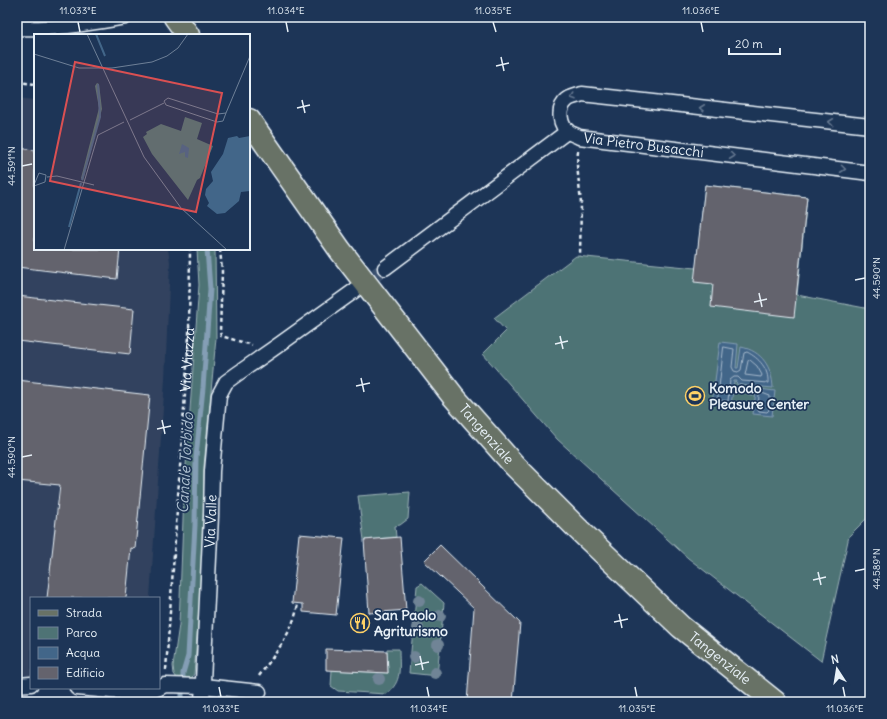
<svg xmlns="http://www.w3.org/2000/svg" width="887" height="719" font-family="Delius,sans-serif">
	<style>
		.built { fill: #32435e }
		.green { fill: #4e7375; stroke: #9bb2b6 }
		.water { fill: #426689; stroke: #849eb5 }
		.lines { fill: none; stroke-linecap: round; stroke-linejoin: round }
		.shore { stroke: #a6b9cc; stroke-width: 1 }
		.stream { stroke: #849eb5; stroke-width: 5 }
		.building { fill: #64636d; stroke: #e8f1f8 }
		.minor-tunnel { stroke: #3b516f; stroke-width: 14; stroke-dasharray: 14 7; stroke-linecap: butt }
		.minor-casing { stroke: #e8f1f8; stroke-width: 17 }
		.primary-casing { stroke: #e8f1f8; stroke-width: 25 }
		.path { stroke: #e8f1f8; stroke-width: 2.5; stroke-dasharray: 4 3; stroke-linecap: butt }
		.minor { stroke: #1d3557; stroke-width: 14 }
		.primary { stroke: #687266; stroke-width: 22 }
		.tree { fill: #6f8496 }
		.oneway { stroke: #64778f }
		.ticks { fill: none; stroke: #e8f1f8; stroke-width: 1.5 }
		.labels { text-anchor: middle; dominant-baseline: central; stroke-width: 3.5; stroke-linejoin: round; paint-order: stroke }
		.street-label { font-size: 14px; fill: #e8f1f8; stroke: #1d3557 }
		.poi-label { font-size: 14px; font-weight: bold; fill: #e8f1f8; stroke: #1d3557; text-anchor: start }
		.water-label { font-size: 15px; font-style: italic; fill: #aec0d1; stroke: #1d3557 }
		.inset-river { fill: none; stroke: #426689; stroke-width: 2 }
		.inset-road { fill: none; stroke: #6e8097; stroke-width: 1 }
		.view { fill: #da5052; fill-opacity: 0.15; stroke: #da5052; stroke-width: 2 }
		.inset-edge { fill: none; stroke: #e8f1f8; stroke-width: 2 }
		.neatline { fill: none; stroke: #e8f1f8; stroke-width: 1.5 }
		.ticks-label { font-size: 10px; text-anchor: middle; fill: #e8f1f8 }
	</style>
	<rect width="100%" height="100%" fill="#1d3557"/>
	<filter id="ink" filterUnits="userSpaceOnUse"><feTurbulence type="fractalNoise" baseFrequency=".025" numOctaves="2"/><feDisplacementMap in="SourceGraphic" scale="8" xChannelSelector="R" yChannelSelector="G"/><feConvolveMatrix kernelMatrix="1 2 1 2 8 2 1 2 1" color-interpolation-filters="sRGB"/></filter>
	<g filter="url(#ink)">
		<path class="built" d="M17 98 35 100V249H168L170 262 165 379 150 598H31V676L17 674Z"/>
		<g class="green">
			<path d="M705 185 807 197 797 295 870 309V501L867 518 849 536 821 661 688 558 557 439 483 354 506 331 494 318 576 256 696 268Z"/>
			<path d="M197 249H215L216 338 204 466 203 560 194 674 191 679 177 678 174 674 173 666 179 625 184 493 199 285Z"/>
			<path d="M410 492 408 519 400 525 395 526 396 537 364 540 358 496Z"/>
			<path d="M422 583 444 603 437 676 409 673 417 586Z"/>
			<path d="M387 649H399C399 667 403 682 386 694L338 691 331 686 332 670 388 673Z"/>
		</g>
		<path class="water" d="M720 342 738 344 736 368H738L741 347C762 351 772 367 773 388L752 386V388L775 391 772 416 753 414 756 391H753V396L748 395 749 386 736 384 737 381H734L731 406 712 404Z"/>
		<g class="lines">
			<g class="shore">
				<path d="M724 347 734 349 732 367 734 371 738 372 741 370 744 353 747 352C759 358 769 369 768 383L742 381 738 377H734L730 380 728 401 718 400Z"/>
				<path d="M750 360 757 366 762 375 761 377 745 375 748 361Z"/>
				<path d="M762 393 770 396 769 410 767 412 759 411 758 409 759 395Z"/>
			</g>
			<g class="stream">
				<path d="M183 678V673L188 656 195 525 196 457 203 388 210 289 207 249"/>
				<path d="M182 702V690"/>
			</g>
		</g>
		<g class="building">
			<path d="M17 148 35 150V249H120L117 279 17 267Z"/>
			<path d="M705 185 807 197 794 317 711 307 713 284 694 282Z"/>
			<path d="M17 296 134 309 130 354 17 341Z"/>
			<path d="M17 380 150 395 135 549 131 548 126 598H47L60 485 17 481Z"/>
			<path d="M299 534 344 538 336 615 303 612V604L292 603Z"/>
			<path d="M400 537 406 610 369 613 364 540Z"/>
			<path d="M440 545 520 623 513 702H467L474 608 424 561Z"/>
			<path d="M326 649 387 651 388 673 326 670Z"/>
		</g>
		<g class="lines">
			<path class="minor-tunnel" d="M359 287 385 268"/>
			<defs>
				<g id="minor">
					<path d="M17 28C53 30 90 23 125 17"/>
					<path id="s2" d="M870 126 582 94C577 96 570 97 567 100 557 108 559 126 570 133 572 134 576 135 579 137L870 173"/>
					<path d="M385 268 568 131"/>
					<path d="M17 685 31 684"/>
					<path d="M77 688 144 694 159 688"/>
					<path d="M159 688 165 685 203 686 259 692"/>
					<path id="s3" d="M202 702 211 516 212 471 219 395 226 382 237 374 280 344 354 291"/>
				</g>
				<g id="primary">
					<path d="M175 17 188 35"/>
					<path id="s4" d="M249 120 340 250 453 396 514 465 578 529 681 627 775 702"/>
				</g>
			</defs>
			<use href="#minor" class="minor-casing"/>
			<use href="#primary" class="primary-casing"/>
			<g class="path">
				<path d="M17 82 35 84"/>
				<path d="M578 151 577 165 581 203 580 256"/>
				<path d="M220 249 222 271 220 332 221 336 252 345"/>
				<path id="s1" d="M166 670 189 336 190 249"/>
				<path d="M259 676C275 654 294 631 298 603"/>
			</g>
			<use href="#minor" class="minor"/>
			<use href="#primary" class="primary"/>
		</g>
		<g class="tree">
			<circle cx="419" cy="601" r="6"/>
			<circle cx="440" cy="616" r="6"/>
			<circle cx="418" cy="628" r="6"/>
			<circle cx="438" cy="645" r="6"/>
			<circle cx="414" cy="657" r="6"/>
			<circle cx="435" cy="673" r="6"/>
			<circle cx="379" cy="679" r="6"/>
		</g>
		<defs><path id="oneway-chevron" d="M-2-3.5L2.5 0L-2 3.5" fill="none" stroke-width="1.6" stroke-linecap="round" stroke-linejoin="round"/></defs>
		<g class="oneway">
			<use href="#oneway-chevron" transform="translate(573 97) rotate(161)"/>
			<use href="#oneway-chevron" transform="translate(702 108) rotate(-174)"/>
			<use href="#oneway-chevron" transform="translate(831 122) rotate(-174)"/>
			<use href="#oneway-chevron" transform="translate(732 156) rotate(7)"/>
			<use href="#oneway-chevron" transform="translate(843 169) rotate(7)"/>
		</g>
	</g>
	<path class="ticks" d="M78 22 80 32M286 22 288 32M493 22 496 32M701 22 703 32M501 57 504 71M496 66 509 63M302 100 305 113M297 108 310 105M22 166 32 164M855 280 865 278M759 293 762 307M754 302 767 299M560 336 563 349M555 344 568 341M361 378 364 392M356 386 370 383M162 420 165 434M157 429 171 426M22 457 32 455M855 571 865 569M818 572 821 585M813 580 826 577M619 614 622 628M614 622 628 619M420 656 423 670M415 665 429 662M219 687 221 697M427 687 429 697M635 687 637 697M843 687 845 697"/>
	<defs>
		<symbol id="stadium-ring" viewBox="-11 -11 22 22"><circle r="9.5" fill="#1d3557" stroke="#ffd166" stroke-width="1.5"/><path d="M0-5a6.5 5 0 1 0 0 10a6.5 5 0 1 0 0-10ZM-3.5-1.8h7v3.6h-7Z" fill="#ffd166"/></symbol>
		<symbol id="restaurant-ring" viewBox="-11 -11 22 22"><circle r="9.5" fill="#1d3557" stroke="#ffd166" stroke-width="1.5"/><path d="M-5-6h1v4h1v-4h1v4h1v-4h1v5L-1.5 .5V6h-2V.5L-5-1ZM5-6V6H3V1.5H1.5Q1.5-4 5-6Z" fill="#ffd166"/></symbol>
	</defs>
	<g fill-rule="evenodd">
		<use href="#stadium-ring" x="684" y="385" width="22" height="22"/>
		<use href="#restaurant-ring" x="349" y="612" width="22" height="22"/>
	</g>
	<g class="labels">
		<g class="street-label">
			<text stroke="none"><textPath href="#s2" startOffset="419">Via Pietro Busacchi</textPath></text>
			<text stroke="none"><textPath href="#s1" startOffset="311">Via Viazza</textPath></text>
			<text stroke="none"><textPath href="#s4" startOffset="394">Tangenziale</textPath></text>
			<text stroke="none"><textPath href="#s3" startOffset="181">Via Valle</textPath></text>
			<text stroke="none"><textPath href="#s4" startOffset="718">Tangenziale</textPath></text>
		</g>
		<g class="poi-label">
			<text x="709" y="388">Komodo<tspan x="709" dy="16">Pleasure Center</tspan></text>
			<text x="374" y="615">San Paolo<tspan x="374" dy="16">Agriturismo</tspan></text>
		</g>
		<g class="water-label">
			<text transform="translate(185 463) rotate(-87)">Canale Torbido</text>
		</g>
	</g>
	<g transform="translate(34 34)">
		<rect width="216" height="216" fill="#1d3557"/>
		<path d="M63 49 65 50 68 75 49 147 47 144 65 74 61 52ZM151 83 168 89 163 105 179 112 166 144 163 146 154 166 118 120 109 103 113 100 112 98 127 90 147 97Z" fill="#4e7375"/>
		<path d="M203 102 205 104 216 102V157L207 158 205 167 191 179 183 180 173 172 175 169 171 161 172 155 179 147 177 138 189 120 194 104ZM148 110 155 114 154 124 151 123V118L145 120Z" fill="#426689"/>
		<path class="inset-river" d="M62 0 71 22M48 146 66 83 64 50M35 193 47 149"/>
		<path class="inset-road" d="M53 0 110 123 147 174 193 216M0 20 45 34H78L118 28 133 22 144 14 154 0M134 64 184 80 192 79 189 87 183 88 132 71 130 67ZM192 79 216 22M96 86 130 69M13 143 23 142 60 151M0 151 5 139 12 141 11 148 0 152M30 216 64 101 90 88"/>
		<path class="view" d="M41 28 188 59 162 178 16 147Z"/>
		<rect width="216" height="216" class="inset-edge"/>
	</g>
	<rect width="887" height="719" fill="none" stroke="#1d3557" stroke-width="44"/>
	<rect x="30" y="597" width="130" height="92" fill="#1d3557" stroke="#6e8097"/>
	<rect x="38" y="610" width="20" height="6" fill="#687266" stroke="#6e8097"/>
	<text x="66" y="617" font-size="12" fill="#e8f1f8">Strada</text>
	<rect x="38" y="627" width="20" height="12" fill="#4e7375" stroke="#6e8097"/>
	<text x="66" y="637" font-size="12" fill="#e8f1f8">Parco</text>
	<rect x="38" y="647" width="20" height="12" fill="#426689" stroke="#6e8097"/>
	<text x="66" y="657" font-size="12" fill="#e8f1f8">Acqua</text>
	<rect x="38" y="667" width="20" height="12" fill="#64636d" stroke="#6e8097"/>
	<text x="66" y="677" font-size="12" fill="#e8f1f8">Edificio</text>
	<g transform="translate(837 669) rotate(348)" stroke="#1d3557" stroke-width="3" paint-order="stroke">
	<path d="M0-3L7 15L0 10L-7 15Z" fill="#e8f1f8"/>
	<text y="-6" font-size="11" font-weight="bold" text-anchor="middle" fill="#e8f1f8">N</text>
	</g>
	<path d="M729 48v6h51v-6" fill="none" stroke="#e8f1f8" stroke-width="2"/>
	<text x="735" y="48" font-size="12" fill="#e8f1f8" stroke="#1d3557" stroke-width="3" paint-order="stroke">20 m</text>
	<rect x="22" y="22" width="843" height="675" class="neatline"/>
	<g class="ticks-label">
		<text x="78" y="14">11.033°E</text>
		<text x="286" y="14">11.034°E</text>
		<text x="493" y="14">11.035°E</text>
		<text x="701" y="14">11.036°E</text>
		<text transform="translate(11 166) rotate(-90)" y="4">44.591°N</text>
		<text transform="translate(876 278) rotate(-90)" y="4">44.590°N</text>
		<text transform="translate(11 457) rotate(-90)" y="4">44.590°N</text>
		<text transform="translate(876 569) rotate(-90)" y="4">44.589°N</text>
		<text x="221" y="712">11.033°E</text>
		<text x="429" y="712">11.034°E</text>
		<text x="637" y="712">11.035°E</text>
		<text x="845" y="712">11.036°E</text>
	</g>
</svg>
